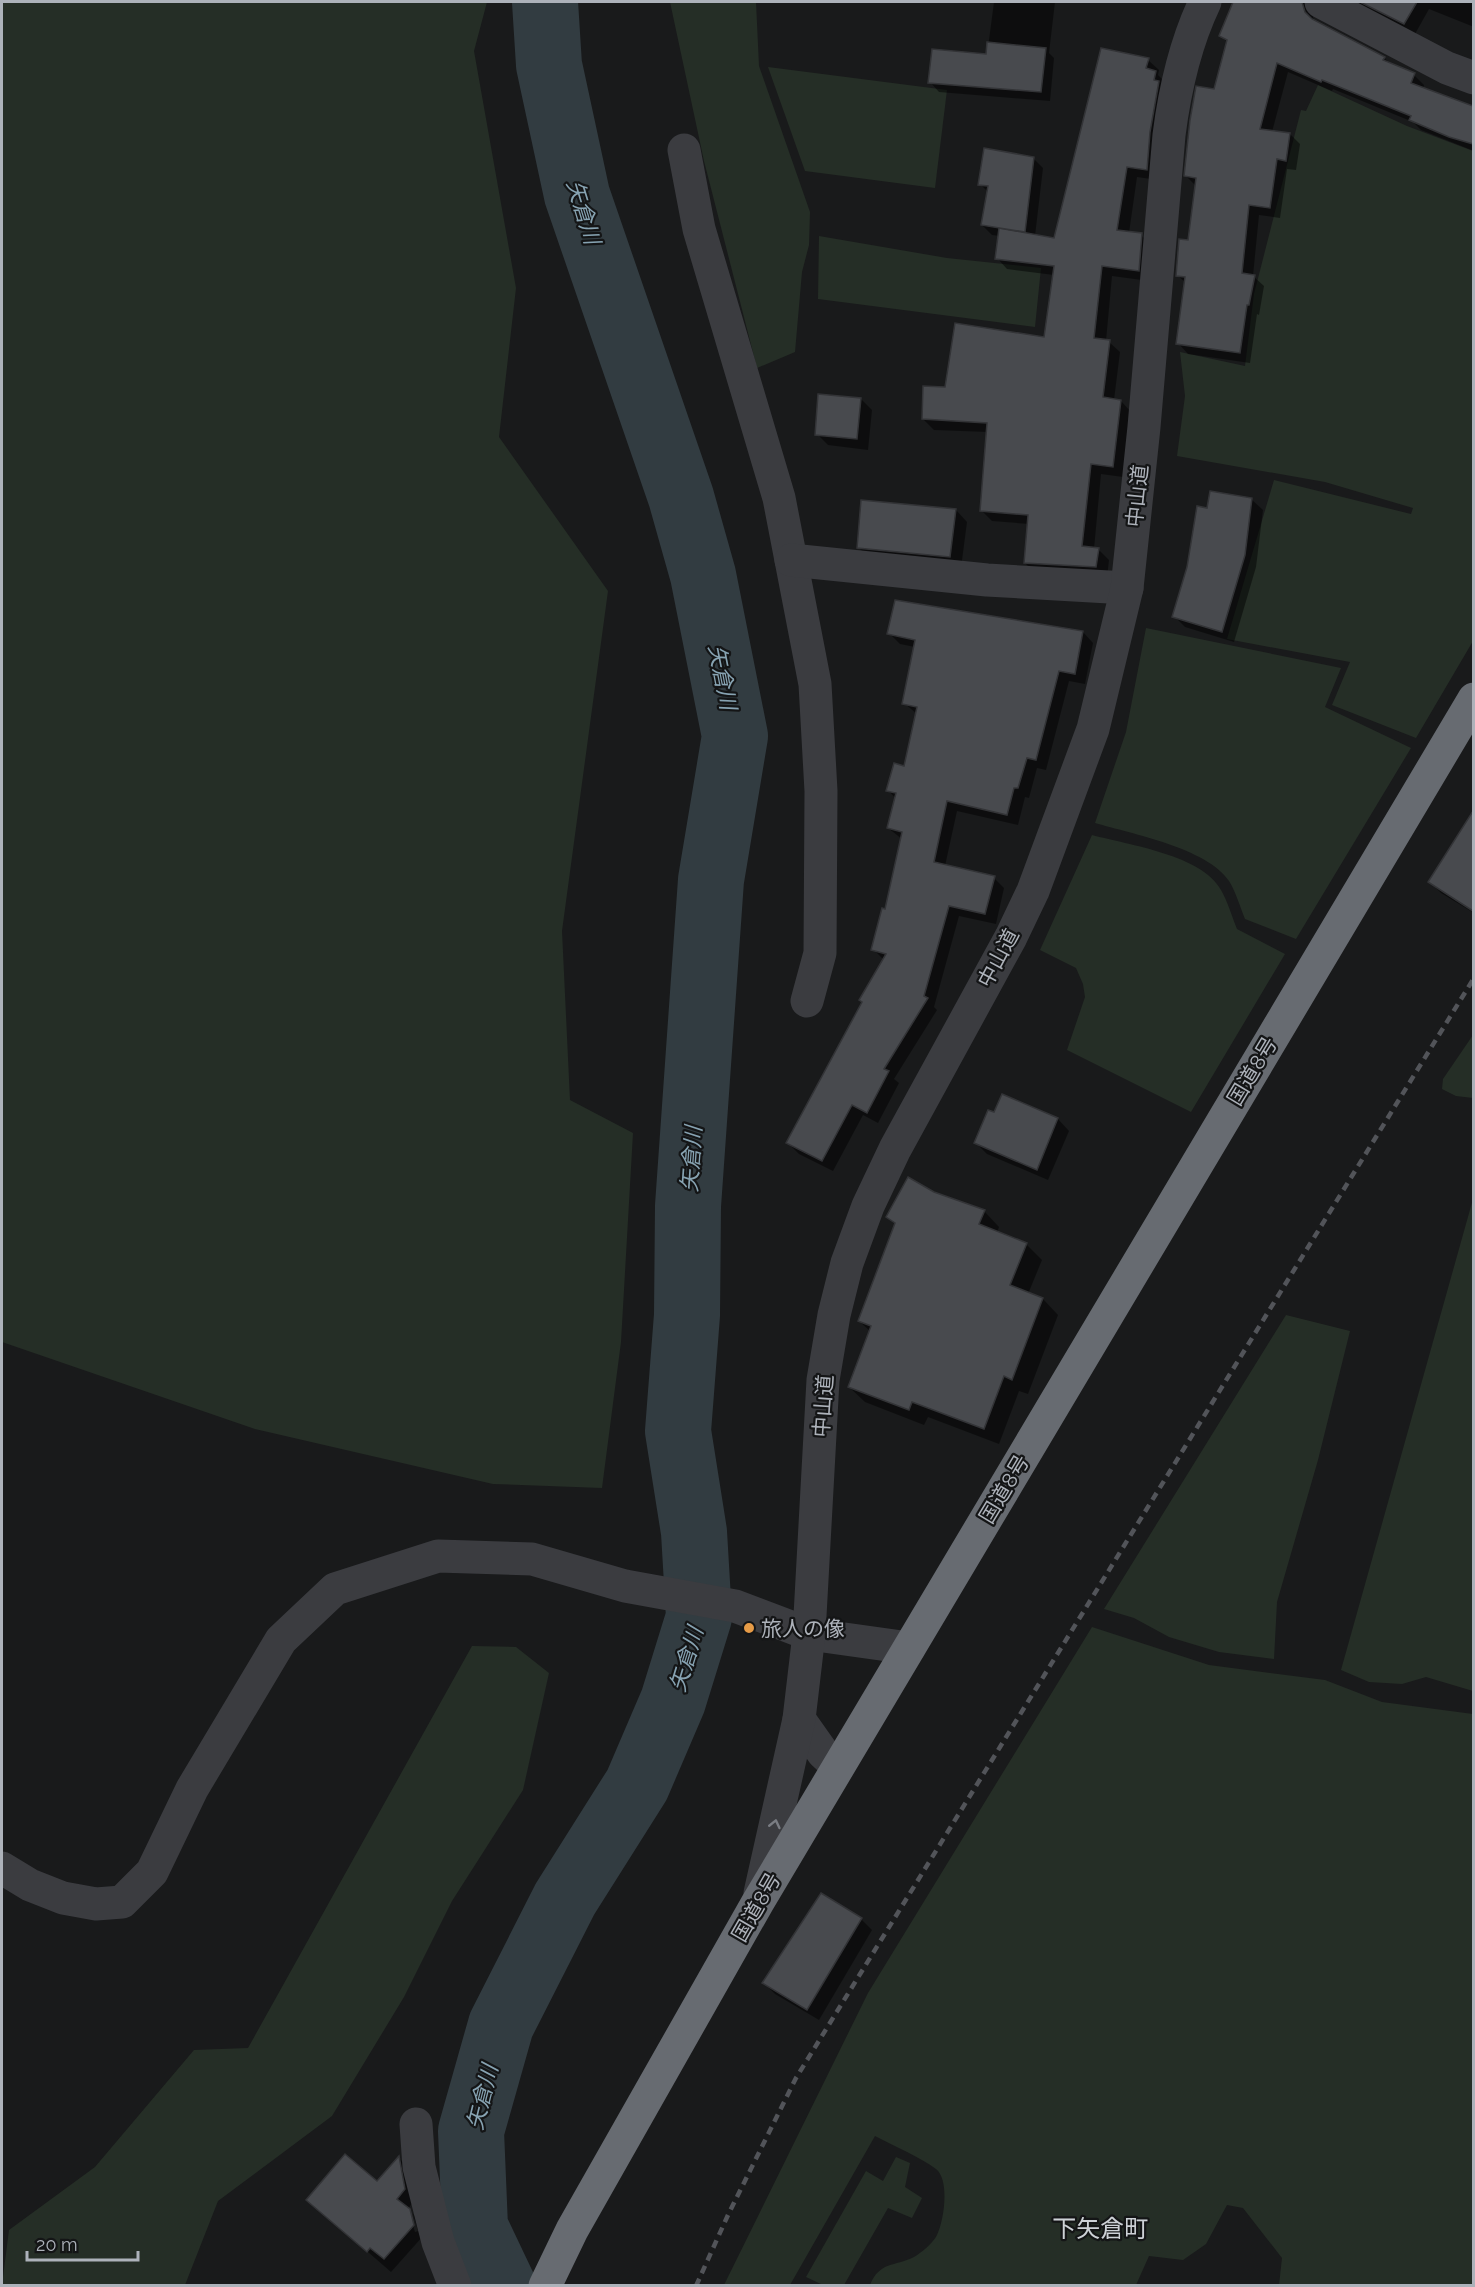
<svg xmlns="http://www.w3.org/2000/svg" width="1475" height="2287" font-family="Raleway,'Noto Sans JP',sans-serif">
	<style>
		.green { fill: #252e26 }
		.shadow { fill: #0007 }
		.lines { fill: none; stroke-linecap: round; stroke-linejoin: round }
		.river { stroke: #323c41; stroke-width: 66 }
		.building { fill: #484a4e; stroke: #333437; stroke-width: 1.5 }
		.minor { stroke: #3b3c40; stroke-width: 33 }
		.highway { stroke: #676b71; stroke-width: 33 }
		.rail { stroke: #525459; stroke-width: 4.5; stroke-dasharray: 8 6; stroke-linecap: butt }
		.oneway { stroke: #7a7d83 }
		.poi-dot { fill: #e69b47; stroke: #141516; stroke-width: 2 }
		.labels { text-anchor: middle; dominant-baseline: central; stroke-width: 4.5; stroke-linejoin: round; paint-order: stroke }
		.street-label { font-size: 21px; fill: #adb2ba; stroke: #141516 }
		.poi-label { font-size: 21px; fill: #adb2ba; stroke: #141516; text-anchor: start }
		.water-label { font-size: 22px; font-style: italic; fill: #87a3b2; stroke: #141516 }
		.quarter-label { font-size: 24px; fill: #cdd1d6; stroke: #141516 }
	</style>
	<rect width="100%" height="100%" fill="#191a1b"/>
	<g class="green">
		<path d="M2 2H487L474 51 516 288 499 437 608 591 562 931 570 1100 633 1133 621 1342 602 1488 493 1484 255 1429 2 1342Z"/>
		<path d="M670 2H756L759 66 810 212 809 245 802 272 795 352 757 368 704 161Z"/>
		<path d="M768 67 947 90 935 188 805 171Z"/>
		<path d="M1318 85 1407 126 1473 151V641L1416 738 1332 705 1350 662 1227 639 1274 480 1411 514 1413 508 1325 482 1177 456 1185 396 1180 352 1245 366 1254 294 1301 110 1306 111Z"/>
		<path d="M819 236 947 258 1041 268 1035 327 818 299Z"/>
		<path d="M1146 628 1341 668 1325 707 1411 748 1296 939 1245 919C1240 907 1236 892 1229 881 1207 848 1132 834 1095 823L1126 732Z"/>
		<path d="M1092 835C1129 845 1202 855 1221 890 1228 902 1232 917 1237 929L1285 954 1191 1112 1067 1050 1085 997 1083 984 1076 968 1040 950Z"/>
		<path d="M1473 1035V1098L1456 1096 1442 1089 1443 1079Z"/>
		<path d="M1473 1199V1691L1426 1677 1402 1684 1369 1682 1341 1670Z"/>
		<path d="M1286 1315 1350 1331 1318 1460 1277 1602 1274 1659 1219 1652 1169 1637 1134 1618 1104 1609Z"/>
		<path d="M1092 1627 1209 1665 1325 1680 1382 1702 1473 1714V2285H1279L1282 2258 1243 2208 1227 2205 1206 2244 1183 2260 1149 2256 1136 2285H870C880 2261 894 2267 914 2257 921 2253 934 2242 937 2235 944 2221 950 2180 936 2169 920 2157 894 2146 875 2136L790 2285H724L868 1993Z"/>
		<path d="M472 1646 516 1647 549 1673 523 1790 452 1901 404 1997 332 2116 218 2201 185 2285H2L9 2230 95 2167 194 2050 248 2048Z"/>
		<path d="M896 2157 910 2163 905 2187 922 2198 912 2218 888 2208 844 2285H823L806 2277 866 2171 883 2181Z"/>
	</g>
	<g class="shadow">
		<path d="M994 2H1055L1049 53 1054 58 1050 101 939 92 930 82 987 55Z"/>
		<path d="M1235 2H1316L1312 13 1314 21 1384 58 1392 65 1414 75 1424 85 1423 89 1474 108V151L1421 130 1413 122 1333 89 1332 91 1288 72 1272 132 1290 134 1300 144 1296 170 1287 169 1280 218 1259 215 1253 276 1264 286 1259 315 1257 314 1250 363 1188 354 1178 343 1186 283 1177 275 1190 242 1196 186 1186 176 1215 90 1228 43 1221 36Z"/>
		<path d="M1353 2H1474V27L1429 9 1415 34Z"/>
		<path d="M1148 60 1159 70 1158 75 1166 83 1158 180 1137 177 1129 233 1141 235 1152 246 1149 281 1112 276 1106 341 1109 342 1120 352 1114 400 1121 401 1131 412 1123 477 1101 474 1094 549H1098L1109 560 1107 578 1036 574 1025 563 1029 524 992 521 981 510 988 432 934 430 923 419 946 388 1045 339 1054 275 1007 269 997 258 1000 236 992 235 982 225 988 192 980 184 1033 158 1043 168 1035 236 1055 240Z"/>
		<path d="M861 399 872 410 868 450 828 445 817 434Z"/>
		<path d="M1251 499 1263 510 1256 567 1234 642 1185 627 1174 616 1209 509Z"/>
		<path d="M956 510 967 522 961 568 870 559 858 547Z"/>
		<path d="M1083 632 1093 643 1085 684 1069 681 1046 770 1037 768 1029 798 1025 797 1018 825 957 811 945 866 994 878 1004 888 996 924 959 916 934 1007 937 1010 894 1079 899 1083 878 1123 863 1115 833 1171 799 1154 788 1143 863 1003 884 960 873 949 886 911 902 839 888 828 896 799 888 790 906 768 917 714 904 703 915 647 900 644 889 633Z"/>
		<path d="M1474 814V913L1441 893 1430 882Z"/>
		<path d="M1003 1096 1058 1119 1069 1131 1048 1180 987 1154 976 1143 995 1114Z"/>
		<path d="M934 1193 984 1211 999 1227 997 1233 1026 1244 1042 1260 1028 1294 1043 1299 1058 1315 1028 1394 1019 1391 999 1444 928 1417 924 1425 865 1402 849 1387 871 1332 859 1321 896 1225 888 1217Z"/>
		<path d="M861 1919 872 1930 819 2020 775 1994 764 1983Z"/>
		<path d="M399 2158 409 2168 415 2199 408 2209 415 2232 418 2231 413 2214 420 2221 424 2235 391 2272 308 2200 377 2183Z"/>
	</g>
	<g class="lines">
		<path class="river" d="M503 2286 475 2227 471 2131 501 2025 565 1899 637 1785 673 1701 699 1617 694 1532 678 1431 687 1315 688 1206 711 880 735 736 703 575 681 497 577 195 549 65 545 2"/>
	</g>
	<g class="building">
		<path d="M1233 2H1302L1305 12 1312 19 1385 57 1383 60 1415 73 1411 83 1473 106V144L1449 137 1409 120 1411 116 1322 80 1321 82 1277 63 1260 129 1290 133 1286 161 1277 159 1270 208 1249 205 1242 273 1255 275 1249 305H1247L1240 353 1176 344 1185 277 1176 276 1179 239 1188 240 1196 178 1184 176 1190 120 1196 86 1214 89 1227 40 1219 36Z"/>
		<path d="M1360 2H1417L1404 24Z"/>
		<path d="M987 42 1046 48 1041 92 928 83 932 49 986 54Z"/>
		<path d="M1101 48 1149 58 1146 68 1156 71 1154 80 1159 81 1150 132 1147 170 1127 167 1117 230 1142 233 1139 271 1102 266 1094 338 1110 340 1103 397 1121 400 1113 467 1091 464 1082 546 1099 548 1096 567 1024 563 1028 515 980 511 987 423 922 419 923 386 945 387 955 323 1044 337 1054 266 995 259 999 228 1054 238Z"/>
		<path d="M984 148 1034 157 1025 232 981 225 988 186 978 185Z"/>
		<path d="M818 394 861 398 857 439 815 435Z"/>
		<path d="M1210 491 1252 498 1245 555 1222 632 1172 617 1187 567 1197 506 1207 508Z"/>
		<path d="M861 500 956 509 950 557 857 548Z"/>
		<path d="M895 600 1083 631 1075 674 1059 671 1036 760 1027 758 1018 788H1014L1007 815 947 801 934 862 995 876 985 914 949 906 924 996 928 998 884 1069 889 1071 867 1113 852 1105 822 1161 786 1143 862 1002 859 1000 886 954 871 950 882 908 885 909 902 832 887 828 896 793 886 791 894 763 904 766 917 707 902 704 915 640 887 634Z"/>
		<path d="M1473 811V911L1428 882Z"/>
		<path d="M1002 1094 1058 1118 1037 1170 974 1143 988 1110 994 1112Z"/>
		<path d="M908 1177 934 1192 985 1210 979 1224 1027 1243 1010 1285 1043 1298 1012 1380 1004 1376 984 1429 912 1402 909 1410 848 1387 871 1326 858 1321 895 1223 886 1217Z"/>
		<path d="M821 1893 862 1918 807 2010 762 1983Z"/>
		<path d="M345 2154 377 2181 399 2156 405 2189 397 2199 410 2209 414 2225 384 2259 370 2248 367 2252 306 2200Z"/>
	</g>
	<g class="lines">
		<g class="minor">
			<path d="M1321 2 1447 68 1474 78"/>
			<path d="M684 150 699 229 779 498 815 684 821 791 820 953 807 1001"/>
			<path d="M791 560 987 580 1127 588"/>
			<path d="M799 1719 823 1753 838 1767"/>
			<path d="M2 1868 30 1885 63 1898 96 1904 122 1902 152 1872 192 1789 281 1640 335 1589 438 1556 532 1559 625 1586 735 1606 809 1634 909 1648"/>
			<path d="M760 1893 799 1719 809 1634 823 1380 834 1315 847 1263 868 1206 895 1149 1011 937 1033 891 1093 729 1127 588 1144 427 1169 135C1175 88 1185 44 1205 2"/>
			<path d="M416 2124 419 2167 438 2242 455 2286"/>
		</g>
		<path class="highway" d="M545 2286 572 2230 758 1902 1474 699"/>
		<path class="rail" d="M696 2286 728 2215 796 2078 1474 978"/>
	</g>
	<defs><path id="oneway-chevron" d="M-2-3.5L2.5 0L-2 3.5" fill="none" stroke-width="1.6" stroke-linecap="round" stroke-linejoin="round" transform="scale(1.5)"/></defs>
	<use class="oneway" href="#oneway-chevron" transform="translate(775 1824) rotate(-77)"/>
	<circle class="poi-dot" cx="749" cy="1628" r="6"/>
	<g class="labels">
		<g class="street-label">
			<text transform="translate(1137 496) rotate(-84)">中山道</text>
			<text transform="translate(998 958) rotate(-62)">中山道</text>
			<text transform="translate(1252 1071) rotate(-59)">国道8号</text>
			<text transform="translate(823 1406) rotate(-86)">中山道</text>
			<text transform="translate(1004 1489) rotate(-59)">国道8号</text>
			<text transform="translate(756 1907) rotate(-60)">国道8号</text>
		</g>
		<g class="poi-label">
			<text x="761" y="1628">旅人の像</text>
		</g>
		<g class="water-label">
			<text transform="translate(584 212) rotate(73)">矢倉川</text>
			<text transform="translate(723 677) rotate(79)">矢倉川</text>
			<text transform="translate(691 1159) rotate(-86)">矢倉川</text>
			<text transform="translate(686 1659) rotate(-73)">矢倉川</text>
			<text transform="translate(482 2097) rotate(-76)">矢倉川</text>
		</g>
		<g class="quarter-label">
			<text x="1100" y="2228">下矢倉町</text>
		</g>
	</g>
	<rect width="1475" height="2287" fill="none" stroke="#adb2ba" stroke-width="6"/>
	<path d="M27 2251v9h111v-9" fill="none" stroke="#adb2ba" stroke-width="3"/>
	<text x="36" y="2251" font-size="18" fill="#adb2ba" stroke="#141516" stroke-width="4.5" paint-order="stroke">20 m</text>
</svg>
